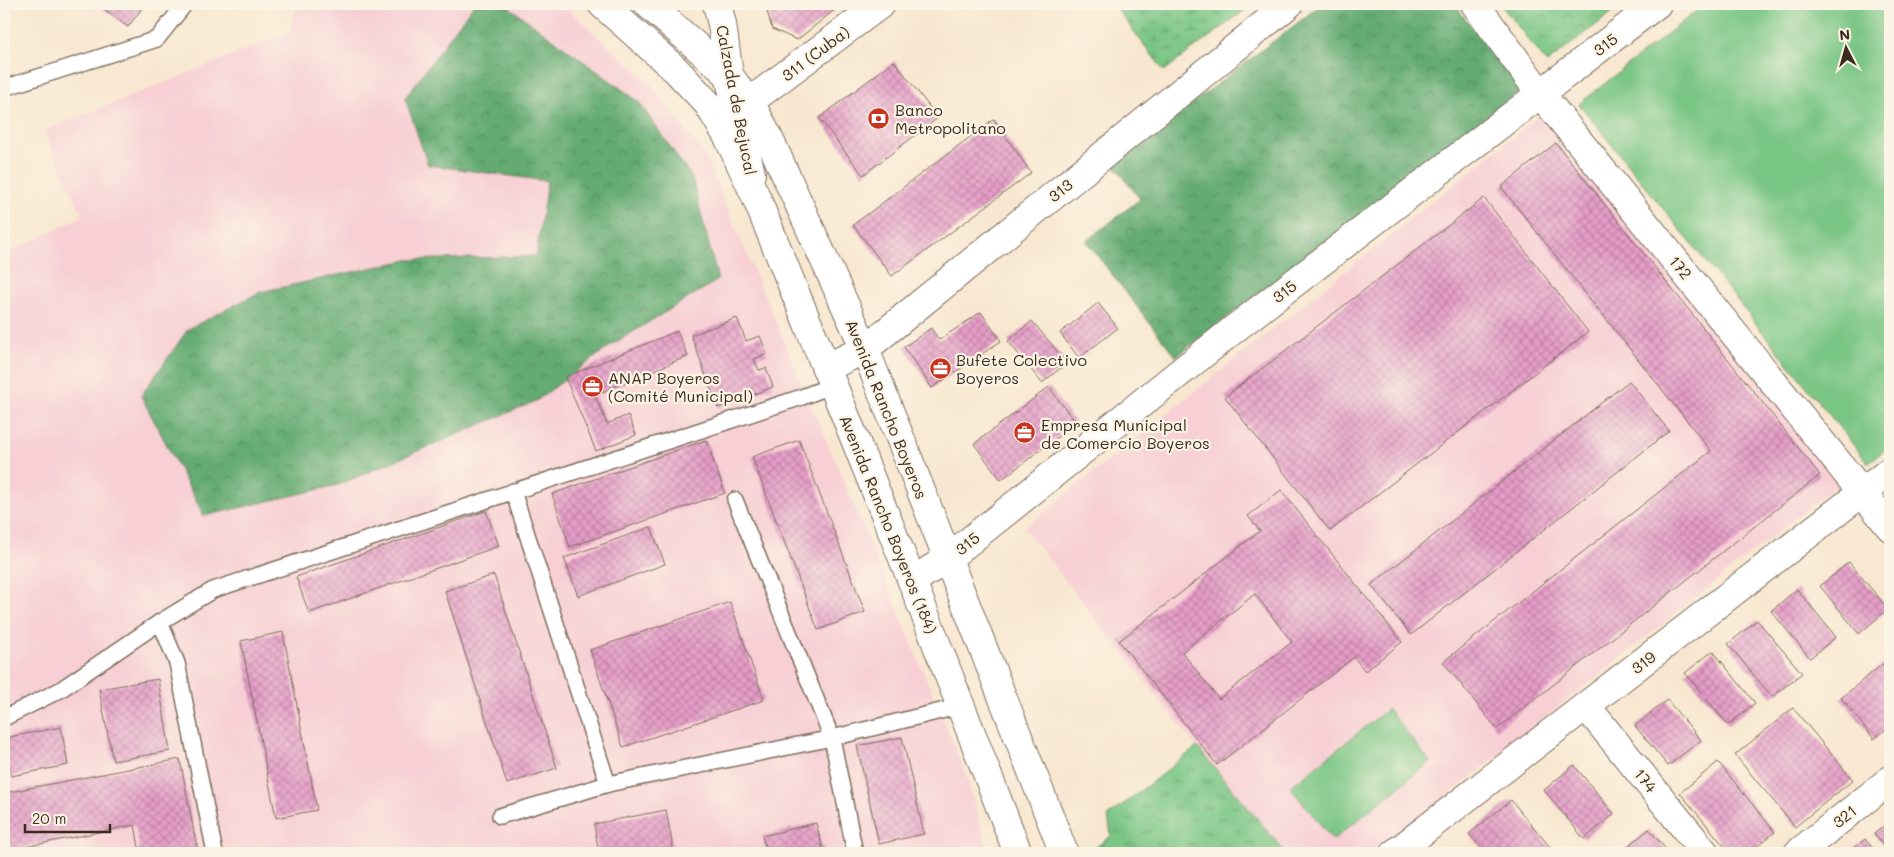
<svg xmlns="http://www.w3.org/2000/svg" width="1894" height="857" font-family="Mali,sans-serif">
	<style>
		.built { fill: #f7cfd4 }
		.grass { fill: url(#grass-tufts); stroke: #5a7852 }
		.forest { fill: url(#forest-crowns); stroke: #4f6a48 }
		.wetland { fill: url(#wetland-marsh); stroke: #5a7852 }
		.park { fill: url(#park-crowns); stroke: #5a7852 }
		.pitch { fill: #7ac685; stroke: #5a7852 }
		.building { fill: url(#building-cross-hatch); fill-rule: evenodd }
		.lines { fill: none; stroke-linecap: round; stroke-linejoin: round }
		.service-casing { stroke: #7d6c5c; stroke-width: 18 }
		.minor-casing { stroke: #7d6c5c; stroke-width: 30 }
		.secondary-casing { stroke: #7d6c5c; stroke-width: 30 }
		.primary-casing { stroke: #7d6c5c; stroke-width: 30 }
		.service { stroke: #fff; stroke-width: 15 }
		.minor { stroke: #fff; stroke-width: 28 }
		.secondary { stroke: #fff; stroke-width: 28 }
		.primary { stroke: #fff; stroke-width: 28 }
		.labels { text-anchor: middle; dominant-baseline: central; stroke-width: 4.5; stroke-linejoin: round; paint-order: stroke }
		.street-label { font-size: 16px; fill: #3b2a1e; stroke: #fcf5e5 }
		.poi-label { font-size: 16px; fill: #3b2a1e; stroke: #fcf5e5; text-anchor: start }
	</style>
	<defs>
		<pattern id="grass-tufts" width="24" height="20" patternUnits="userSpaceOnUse" patternTransform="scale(1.25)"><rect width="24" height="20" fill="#7ac685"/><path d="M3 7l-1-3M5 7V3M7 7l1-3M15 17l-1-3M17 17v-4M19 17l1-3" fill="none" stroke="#65a16c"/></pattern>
		<pattern id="forest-crowns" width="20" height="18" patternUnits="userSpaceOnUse" patternTransform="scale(1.25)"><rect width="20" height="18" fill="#63ab72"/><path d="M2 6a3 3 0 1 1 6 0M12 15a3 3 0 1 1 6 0" fill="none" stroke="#538b5d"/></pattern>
		<pattern id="wetland-marsh" width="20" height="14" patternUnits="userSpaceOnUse" patternTransform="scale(1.25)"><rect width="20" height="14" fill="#7ac685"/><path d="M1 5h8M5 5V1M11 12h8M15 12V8" fill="none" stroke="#65a16c"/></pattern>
		<pattern id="park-crowns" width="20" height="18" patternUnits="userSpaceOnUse" patternTransform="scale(1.25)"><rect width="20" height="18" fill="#7ac685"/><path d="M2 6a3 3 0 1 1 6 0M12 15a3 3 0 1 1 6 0" fill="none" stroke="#65a16c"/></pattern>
		<pattern id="building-cross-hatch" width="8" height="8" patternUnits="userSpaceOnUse" patternTransform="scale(1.25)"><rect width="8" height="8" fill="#e69ec9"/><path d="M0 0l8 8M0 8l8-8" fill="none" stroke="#bc81a3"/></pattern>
	</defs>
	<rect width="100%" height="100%" fill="#fcf5e5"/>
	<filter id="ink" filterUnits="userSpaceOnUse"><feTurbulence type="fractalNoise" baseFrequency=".02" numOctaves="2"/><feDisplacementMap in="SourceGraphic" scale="10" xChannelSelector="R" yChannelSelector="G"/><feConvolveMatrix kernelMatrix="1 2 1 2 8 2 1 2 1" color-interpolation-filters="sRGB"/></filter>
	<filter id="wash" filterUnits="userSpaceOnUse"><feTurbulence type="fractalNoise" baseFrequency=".0096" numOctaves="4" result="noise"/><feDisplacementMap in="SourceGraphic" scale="20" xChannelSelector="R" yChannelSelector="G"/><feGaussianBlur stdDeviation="1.12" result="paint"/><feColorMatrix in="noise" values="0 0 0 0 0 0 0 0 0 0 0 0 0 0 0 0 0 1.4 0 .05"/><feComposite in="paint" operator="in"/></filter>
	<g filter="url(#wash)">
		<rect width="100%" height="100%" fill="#f8e7d0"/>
		<g class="built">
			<path d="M298 4H562L649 82 704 154 841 475 964 769 989 853H4V255L83 216 44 131 288 33Z"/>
			<path d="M1542 114 1840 482 1376 853H1286L1197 747 1024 528Z"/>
		</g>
		<path class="grass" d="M1197 747 1286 853H1094L1093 849 1111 836 1108 816Z"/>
		<g class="forest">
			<path d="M474 4H505L638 101 692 178 718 280 613 344 536 401 338 485 204 516 141 396 188 329 260 292 407 260 536 256 547 181 428 165 405 98Z"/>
			<path d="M1322 4H1454L1522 90 1176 357 1086 241 1140 199 1113 164Z"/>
		</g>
		<path class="wetland" d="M1113 4H1253L1164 71Z"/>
		<path class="park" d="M1500 4H1623L1547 63Z"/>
		<g class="pitch">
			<path d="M1705 4H1890V446L1868 463 1579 104Z"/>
			<path d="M1388 709 1430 762 1333 840 1290 787Z"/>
		</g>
		<g id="blocks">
			<g class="building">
				<path d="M97 4H145L128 27Z"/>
				<path d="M765 4H842L797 40 772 29Z"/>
				<path d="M894 61 938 118 863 175 819 118Z"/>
				<path d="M994 119 1031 173 892 276 853 225Z"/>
				<path d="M1556 143 1820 475 1497 729 1443 662 1711 451 1501 187Z"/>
				<path d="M1484 198 1588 332 1330 531 1225 397Z"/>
				<path d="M1098 303 1118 328 1079 358 1060 333Z"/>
				<path d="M981 312 1001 341 932 388 904 347 931 328 939 340Z"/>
				<path d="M737 318 746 341 760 336 767 354 754 359 759 370 766 368 773 387 718 408 691 335Z"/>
				<path d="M1032 321 1067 363 1042 383 1008 341Z"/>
				<path d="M677 331 688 356 595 395 607 424 628 415 636 435 596 451 565 377Z"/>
				<path d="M1629 381 1669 431 1411 635 1371 585Z"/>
				<path d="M1049 387 1076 423 1001 480 974 444Z"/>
				<path d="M706 440 725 493 570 547 552 494Z"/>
				<path d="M799 440 865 612 818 630 752 457Z"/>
				<path d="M1281 490 1402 642 1365 671 1354 657 1217 765 1119 641 1260 531 1248 516ZM1255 594 1292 642 1219 699 1182 652Z"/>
				<path d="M486 511 499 546 309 613 296 577Z"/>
				<path d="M651 527 665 564 578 596 564 558Z"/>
				<path d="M1849 562 1888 609 1859 634 1820 586Z"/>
				<path d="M494 575 557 768 507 784 445 591Z"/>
				<path d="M1797 589 1836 637 1810 658 1771 611Z"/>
				<path d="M730 602 764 700 623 747 590 650Z"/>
				<path d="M1757 620 1802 673 1772 697 1728 644Z"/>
				<path d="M283 632 317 810 276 818 241 641Z"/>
				<path d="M1713 651 1755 703 1728 725 1685 673Z"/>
				<path d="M1890 658V726L1874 739 1841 698Z"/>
				<path d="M158 679 170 751 113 761 99 689Z"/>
				<path d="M1667 700 1701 740 1668 766 1635 726Z"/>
				<path d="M1793 708 1853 780 1795 827 1735 755Z"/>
				<path d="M61 727 68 765 11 776 4 738Z"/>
				<path d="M902 737 924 834 879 844 857 746Z"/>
				<path d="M180 759 198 853H140L135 825 4 851V793Z"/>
				<path d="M1718 762 1775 832 1749 853H1730L1680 793Z"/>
				<path d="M1574 765 1614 814 1584 839 1544 790Z"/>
				<path d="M1511 800 1555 853H1486L1469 834Z"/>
				<path d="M666 810 674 853H599L594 824Z"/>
				<path d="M1890 821V853H1889L1874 834Z"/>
				<path d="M816 823 824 853H767L762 836Z"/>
				<path d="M1649 829 1669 853H1620Z"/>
				<path d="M1865 839 1877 853H1848Z"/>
			</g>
		</g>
	</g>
	<g filter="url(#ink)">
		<use href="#blocks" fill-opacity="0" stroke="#7d6c5c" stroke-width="1"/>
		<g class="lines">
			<defs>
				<g id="service">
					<path d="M4 88 157 39 185 4"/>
					<path d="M513 491 608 784"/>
					<path d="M735 500 832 738 855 853"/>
					<path d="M4 718 60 690 160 622"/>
					<path d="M500 816 608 784 832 738 961 706"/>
					<path d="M215 853 177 663 160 622 213 590 802 397 833 385"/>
				</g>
				<g id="minor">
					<path d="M1475 4 1540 93 1890 527"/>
					<path d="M749 102 881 4"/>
					<path d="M826 368 865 349 1289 4"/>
					<path d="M912 581 947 559 1238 326 1657 4"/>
					<path d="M1586 706 1705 853"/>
					<path d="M1395 853 1890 471"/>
					<path d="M1798 853 1890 780"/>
				</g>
				<path id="secondary" d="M717 4 722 24 729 75 751 174"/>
				<g id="primary">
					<path d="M602 4 676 70 708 104 728 137 756 197 833 385 912 581 1018 853"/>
					<path d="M648 4 729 75 757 115 772 145 865 349 1064 853"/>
				</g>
			</defs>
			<use href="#service" class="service-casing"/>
			<use href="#minor" class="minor-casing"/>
			<use href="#secondary" class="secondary-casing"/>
			<use href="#primary" class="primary-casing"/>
			<use href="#service" class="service"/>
			<use href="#minor" class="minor"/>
			<use href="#secondary" class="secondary"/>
			<use href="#primary" class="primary"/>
		</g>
	</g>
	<defs>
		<symbol id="bank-disc" viewBox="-11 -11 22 22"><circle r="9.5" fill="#c8321e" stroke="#fcf5e5"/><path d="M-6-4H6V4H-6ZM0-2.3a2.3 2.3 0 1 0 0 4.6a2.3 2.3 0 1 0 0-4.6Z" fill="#fff"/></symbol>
		<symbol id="office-disc" viewBox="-11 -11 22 22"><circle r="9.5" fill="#c8321e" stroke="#fcf5e5"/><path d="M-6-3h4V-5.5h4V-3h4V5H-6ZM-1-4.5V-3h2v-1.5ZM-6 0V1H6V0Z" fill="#fff"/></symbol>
	</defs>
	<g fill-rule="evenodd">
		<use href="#bank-disc" x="866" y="106" width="25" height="25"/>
		<use href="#office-disc" x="928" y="356" width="25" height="25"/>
		<use href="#office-disc" x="580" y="374" width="25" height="25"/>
		<use href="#office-disc" x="1012" y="420" width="25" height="25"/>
	</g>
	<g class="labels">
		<g class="street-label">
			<text transform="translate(1605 44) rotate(-37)">315</text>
			<text transform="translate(815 53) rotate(-37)">311 (Cuba)</text>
			<text transform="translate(737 100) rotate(79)">Calzada de Bejucal</text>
			<text transform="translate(1060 190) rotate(-39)">313</text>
			<text transform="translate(1681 267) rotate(51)">172</text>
			<text transform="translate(1284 291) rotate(-38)">315</text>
			<text transform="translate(887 409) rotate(68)">Avenida Rancho Boyeros</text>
			<text transform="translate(889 524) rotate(68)">Avenida Rancho Boyeros (184)</text>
			<text transform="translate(967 543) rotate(-39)">315</text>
			<text transform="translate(1643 662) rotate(-38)">319</text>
			<text transform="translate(1646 780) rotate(51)">174</text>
			<text transform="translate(1844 816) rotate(-39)">321</text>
		</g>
		<g class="poi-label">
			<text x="895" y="109">Banco<tspan x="895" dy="18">Metropolitano</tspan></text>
			<text x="956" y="359">Bufete Colectivo<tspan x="956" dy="18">Boyeros</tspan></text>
			<text x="608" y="377">ANAP Boyeros<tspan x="608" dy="18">(Comité Municipal)</tspan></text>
			<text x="1041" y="424">Empresa Municipal<tspan x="1041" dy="18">de Comercio Boyeros</tspan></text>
		</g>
	</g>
	<rect width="1894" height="857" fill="none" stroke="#fcf5e5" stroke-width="20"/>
	<g transform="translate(1846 48) rotate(354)" stroke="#fcf5e5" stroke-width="4" paint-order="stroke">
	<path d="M0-4L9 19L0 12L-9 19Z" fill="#3b2a1e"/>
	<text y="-8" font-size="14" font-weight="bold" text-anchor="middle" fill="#3b2a1e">N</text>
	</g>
	<path d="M25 824v8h85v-8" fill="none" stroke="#3b2a1e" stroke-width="2.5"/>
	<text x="32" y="824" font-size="15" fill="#3b2a1e" stroke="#fcf5e5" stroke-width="4" paint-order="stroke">20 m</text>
</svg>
